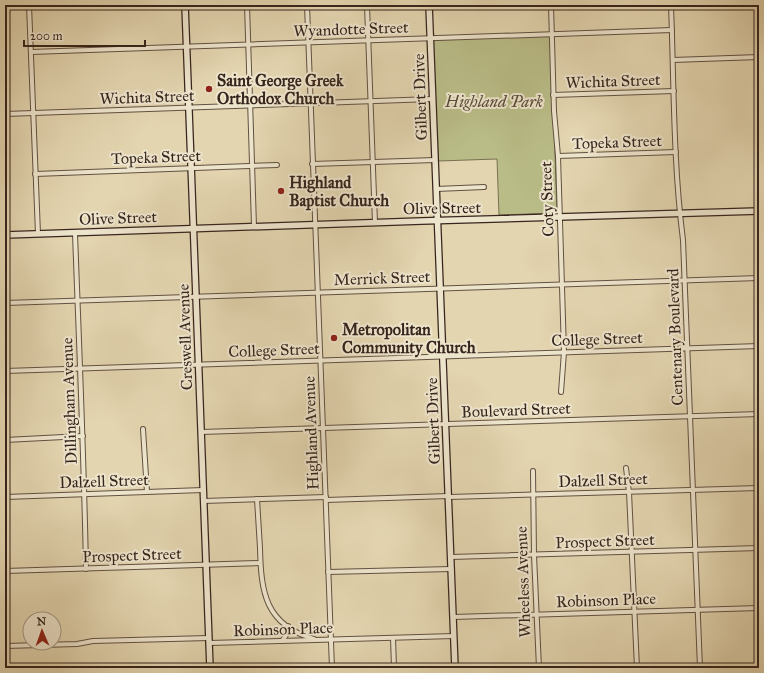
<svg xmlns="http://www.w3.org/2000/svg" width="764" height="673" font-family="'IM FELL Great Primer',serif">
	<style>
		.green { fill: #b9bc87; stroke: #787052 }
		.lines { fill: none; stroke-linecap: round; stroke-linejoin: round }
		.street-casing { stroke: #625142; stroke-width: 6 }
		.secondary-casing { stroke: #37251d; stroke-width: 8 }
		.street { stroke: #ede4cc; stroke-width: 4 }
		.secondary { stroke: #ede4cc; stroke-width: 5.5 }
		.poi-dot { fill: #8f2418; stroke: #ede4cc; stroke-width: 1.5 }
		.labels { text-anchor: middle; dominant-baseline: central; stroke-width: 4; stroke-linejoin: round; paint-order: stroke }
		.street-label { font-size: 16px; fill: #37251d; stroke: #ede4cc }
		.poi-label { font-size: 16px; font-weight: bold; fill: #37251d; stroke: #ede4cc; text-anchor: start }
		.park-label { font-size: 16px; font-style: italic; fill: #584b38; stroke: #ede4cc }
	</style>
	<rect width="100%" height="100%" fill="#e3d5b0"/>
	<filter id="stains"><feTurbulence type="fractalNoise" baseFrequency=".005" numOctaves="4"/><feColorMatrix values="0 0 0 0 .2 0 0 0 0 .09 0 0 0 0 .02 0 0 0 .5 -.17"/></filter>
	<radialGradient id="worn" r=".72"><stop offset=".6" stop-color="#630" stop-opacity="0"/><stop offset="1" stop-color="#630" stop-opacity=".3"/></radialGradient>
	<path class="green" d="M551 35 557 213 499 215 497 159 438 161 433 40Z"/>
	<g class="lines">
		<defs>
			<g id="street">
				<path d="M29 5 38 234"/>
				<path d="M247 5 254 226"/>
				<path d="M307 5 332 668"/>
				<path d="M367 5 375 223"/>
				<path d="M551 5 554 111 558 156 564 352 561 392"/>
				<path d="M671 5C674 83 673 162 683 240L700 668"/>
				<path d="M31 52 672 30"/>
				<path d="M673 60 759 57"/>
				<path d="M553 95 674 91"/>
				<path d="M5 114 433 99"/>
				<path d="M558 156 676 152"/>
				<path d="M312 164 435 160"/>
				<path d="M35 174 277 165"/>
				<path d="M436 189 484 187"/>
				<path d="M75 233C79 345 84 457 86 569"/>
				<path d="M5 303 759 278"/>
				<path d="M5 371 759 346"/>
				<path d="M143 429 147 492"/>
				<path d="M201 432 759 414"/>
				<path d="M5 440 83 436"/>
				<path d="M626 468 629 492 637 668"/>
				<path d="M533 471 534 555 539 668"/>
				<path d="M5 497 203 490"/>
				<path d="M449 497 759 488"/>
				<path d="M257 499C258 515 259 532 260 548 261 592 265 625 314 639"/>
				<path d="M326 500 449 496"/>
				<path d="M204 501 326 497"/>
				<path d="M451 557 759 548"/>
				<path d="M5 571 260 563"/>
				<path d="M328 572 451 569"/>
				<path d="M453 617 759 608"/>
				<path d="M393 638 394 668"/>
				<path d="M282 641C286 636 288 633 288 626"/>
				<path d="M209 643 454 636"/>
				<path d="M5 646 77 644 93 641 209 638"/>
			</g>
			<g id="secondary">
				<path d="M185 5 210 668"/>
				<path d="M429 5 455 668"/>
				<path d="M5 235 422 221 759 211"/>
			</g>
		</defs>
		<use href="#street" class="street-casing"/>
		<use href="#secondary" class="secondary-casing"/>
		<use href="#street" class="street"/>
		<use href="#secondary" class="secondary"/>
	</g>
	<g class="poi-dot">
		<circle cx="209" cy="89" r="4"/>
		<circle cx="281" cy="191" r="4"/>
		<circle cx="334" cy="338" r="4"/>
	</g>
	<g class="labels">
		<g class="street-label">
			<text transform="translate(351 29) rotate(-2)">Wyandotte Street</text>
			<text transform="translate(613 81) rotate(-2)">Wichita Street</text>
			<text transform="translate(147 97) rotate(-2)">Wichita Street</text>
			<text transform="translate(420 97) rotate(-92)">Gilbert Drive</text>
			<text transform="translate(617 142) rotate(-2)">Topeka Street</text>
			<text transform="translate(156 157) rotate(-2)">Topeka Street</text>
			<text transform="translate(547 199) rotate(-92)">Coty Street</text>
			<text transform="translate(442 208) rotate(-1)">Olive Street</text>
			<text transform="translate(118 218) rotate(-2)">Olive Street</text>
			<text transform="translate(382 278) rotate(-2)">Merrick Street</text>
			<text transform="translate(185 337) rotate(-92)">Creswell Avenue</text>
			<text transform="translate(675 337) rotate(-92)">Centenary Boulevard</text>
			<text transform="translate(597 339) rotate(-2)">College Street</text>
			<text transform="translate(274 350) rotate(-2)">College Street</text>
			<text transform="translate(69 401) rotate(-92)">Dillingham Avenue</text>
			<text transform="translate(516 410) rotate(-2)">Boulevard Street</text>
			<text transform="translate(433 421) rotate(-92)">Gilbert Drive</text>
			<text transform="translate(311 433) rotate(-92)">Highland Avenue</text>
			<text transform="translate(603 480) rotate(-2)">Dalzell Street</text>
			<text transform="translate(104 481) rotate(-2)">Dalzell Street</text>
			<text transform="translate(605 541) rotate(-2)">Prospect Street</text>
			<text transform="translate(132 555) rotate(-2)">Prospect Street</text>
			<text transform="translate(523 582) rotate(-92)">Wheeless Avenue</text>
			<text transform="translate(606 600) rotate(-2)">Robinson Place</text>
			<text transform="translate(283 629) rotate(-2)">Robinson Place</text>
		</g>
		<g class="poi-label">
			<text x="217" y="80">Saint George Greek<tspan x="217" dy="18">Orthodox Church</tspan></text>
			<text x="289" y="182">Highland<tspan x="289" dy="18">Baptist Church</tspan></text>
			<text x="342" y="329">Metropolitan<tspan x="342" dy="18">Community Church</tspan></text>
		</g>
		<g class="park-label">
			<text x="494" y="101">Highland Park</text>
		</g>
	</g>
	<rect width="764" height="673" fill="none" stroke="#e3d5b0" stroke-width="20"/>
	<rect x="6" y="6" width="752" height="661" fill="none" stroke="#37251d" stroke-width="2"/>
	<rect x="10" y="10" width="744" height="653" fill="none" stroke="#37251d"/>
	<g transform="translate(42 631) rotate(358)"><circle r="19" fill="#ede4cc" stroke="#a49886"/>
	<path d="M0-3L7 15L0 10L-7 15Z" fill="#8f2418"/>
	<text y="-6" font-size="11" font-weight="bold" text-anchor="middle" fill="#37251d">N</text>
	</g>
	<path d="M24 40v6h121v-6" fill="none" stroke="#37251d" stroke-width="2"/>
	<text x="30" y="40" font-size="12" fill="#37251d" stroke="#ede4cc" stroke-width="3" paint-order="stroke">200 m</text>
	<rect width="100%" height="100%" filter="url(#stains)"/>
	<rect width="100%" height="100%" fill="url(#worn)"/>
</svg>
